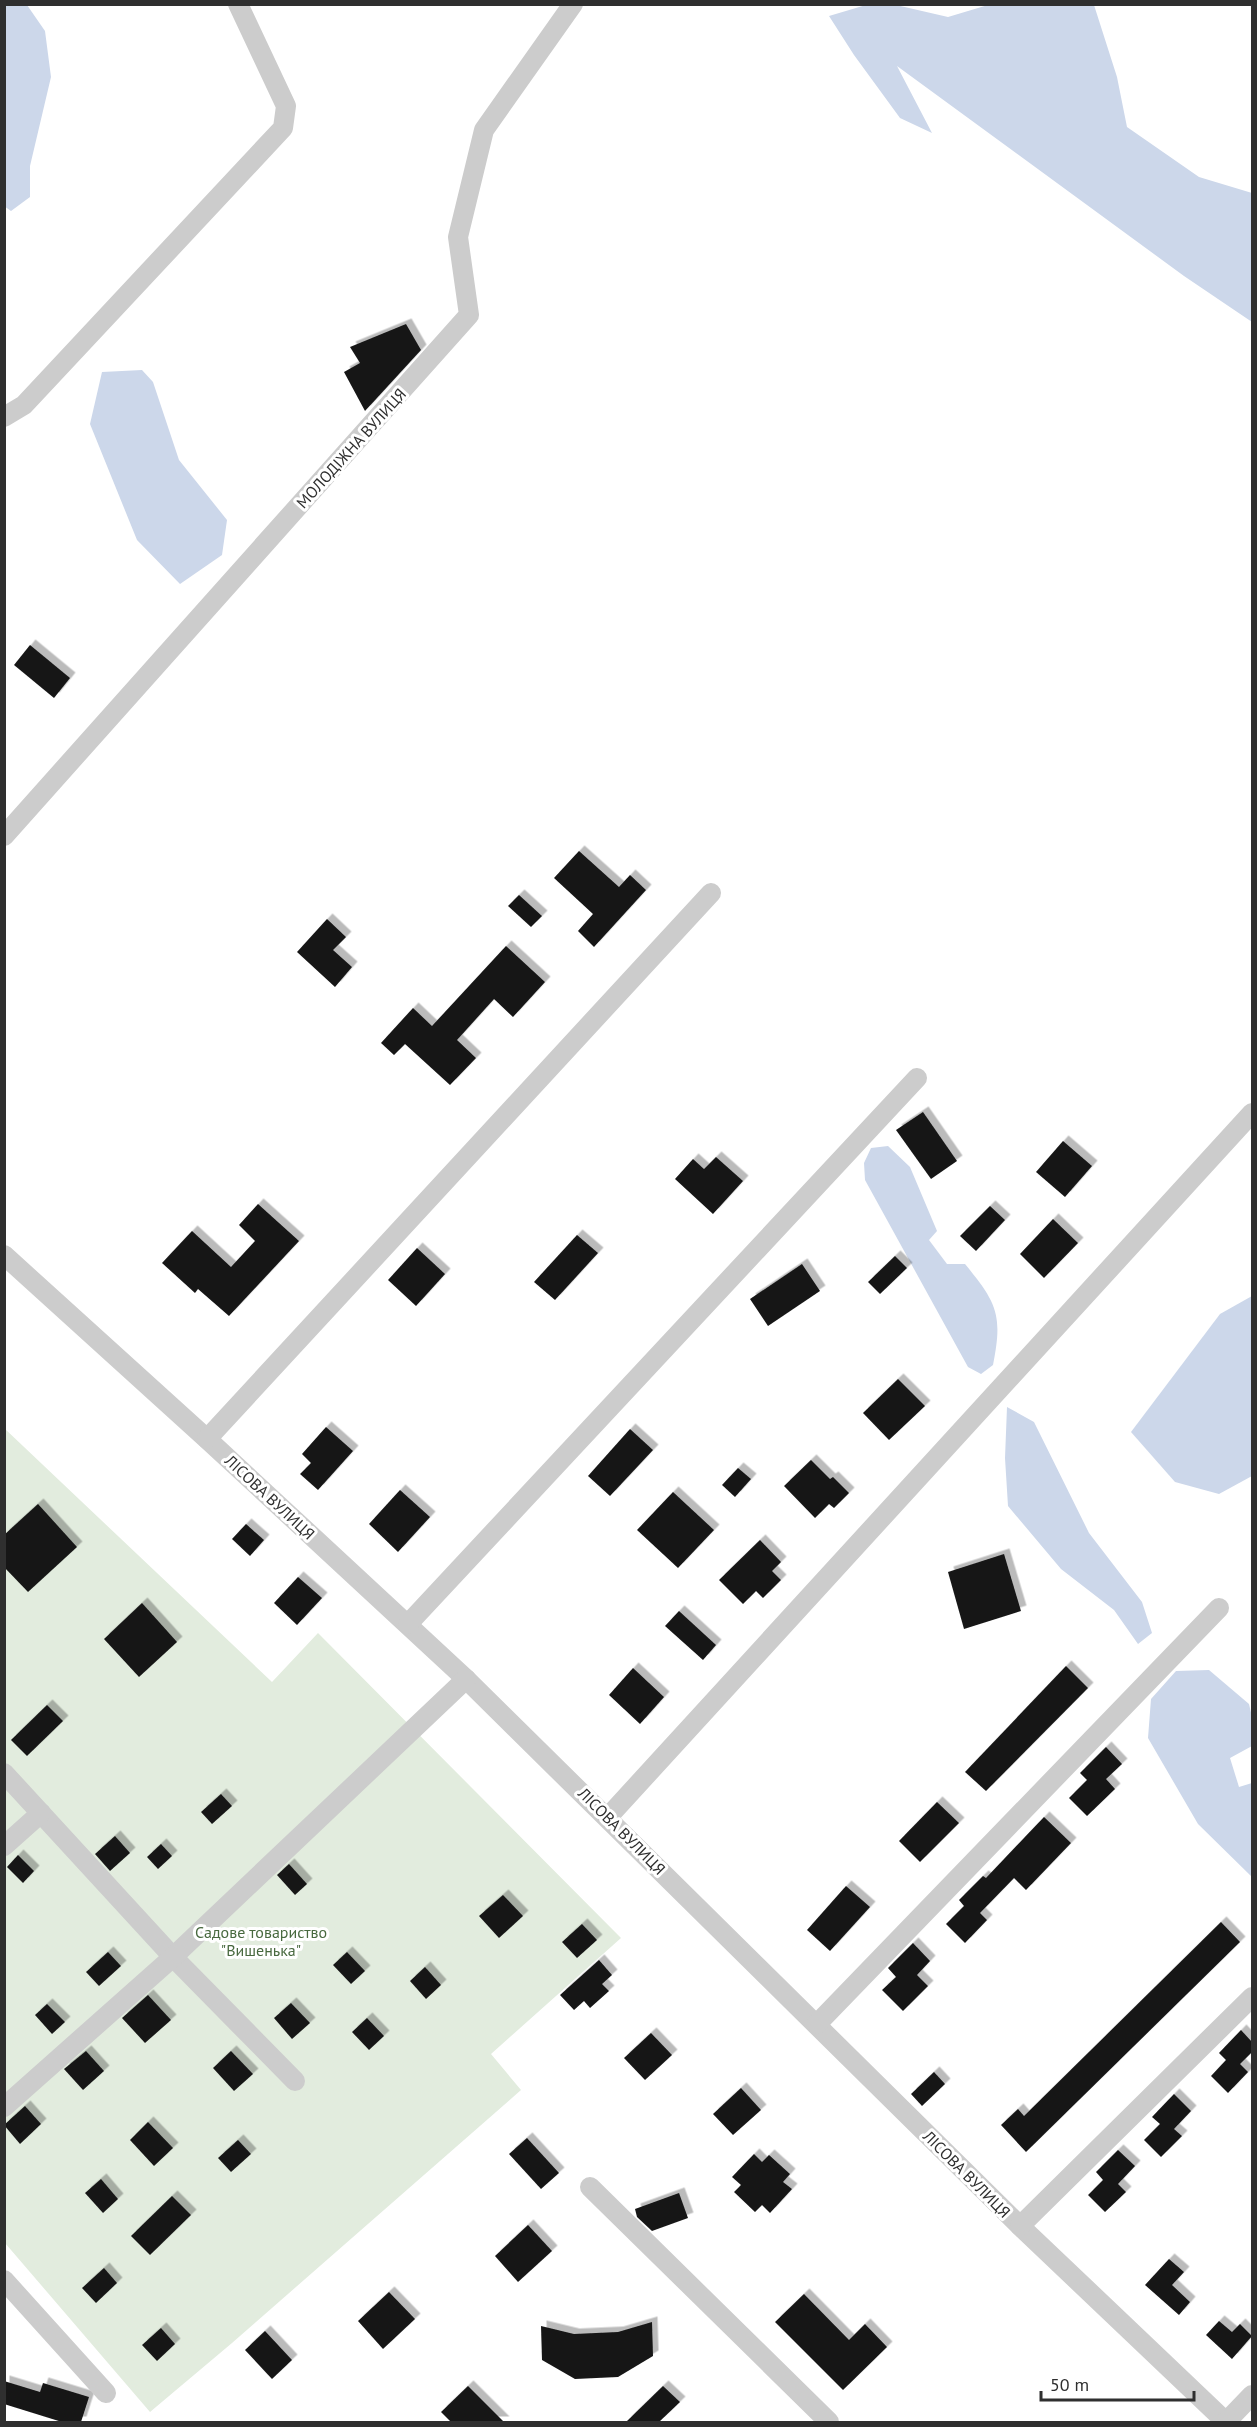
<svg xmlns="http://www.w3.org/2000/svg" width="1257" height="2427" font-family="'PT Sans',sans-serif">
	<style>
		.green { fill: #e2ecde }
		.water { fill: #ccd7ea }
		.building { fill: #161616; filter: url(#shadow) }
		.lines { fill: none; stroke-linecap: round; stroke-linejoin: round }
		.minor { stroke: #ccc; stroke-width: 20 }
		.labels { text-anchor: middle; dominant-baseline: central; stroke-width: 6; stroke-linejoin: round; paint-order: stroke }
		.street-label { font-size: 16px; fill: #2f2f2f; stroke: #fff }
		.park-label { font-size: 16px; fill: #48693f; stroke: #fff }
	</style>
	<defs>
		<filter id="shadow"><feDropShadow dx="5.5" dy="-5.5" stdDeviation="0" flood-color="#0004"/></filter>
	</defs>
	<rect width="100%" height="100%" fill="#fff"/>
	<path class="green" d="M4 1428 272 1682 318 1633 621 1938 491 2054 521 2090 232 2343 150 2412 5 2243Z"/>
	<g class="water">
		<path d="M4 5H27L45 31 51 77 30 166V197L11 211 4 206Z"/>
		<path d="M866 5H896L948 17 988 5H1094L1117 77 1127 127 1199 177 1252 193V322L1184 276 897 66 932 133 900 118 854 55 829 16Z"/>
		<path d="M142 370 153 382 179 460 227 520 222 555 180 584 137 540 90 424 102 372Z"/>
		<path d="M888 1146 910 1167 937 1231 929 1240 947 1264H965C997 1303 1003 1315 993 1365L981 1374 968 1367 865 1180 864 1163 871 1148Z"/>
		<path d="M1252 1296V1476L1219 1494 1175 1482 1131 1432 1220 1314Z"/>
		<path d="M1007 1407 1034 1422 1089 1533 1142 1602 1152 1633 1138 1644 1114 1610 1061 1569 1008 1506 1005 1458Z"/>
		<path d="M1209 1670 1249 1704 1252 1717V1746L1230 1758 1239 1787 1252 1783V1877L1198 1824 1148 1738 1151 1699 1176 1671Z"/>
	</g>
	<g class="building">
		<path d="M406 324 421 350 365 411 344 372 360 363 350 347Z"/>
		<path d="M30 645 70 678 54 698 14 665Z"/>
		<path d="M579 851 619 887 630 875 646 890 594 947 578 931 593 914 554 878Z"/>
		<path d="M519 895 542 916 531 927 508 906Z"/>
		<path d="M327 919 346 937 333 950 352 967 335 987 297 952Z"/>
		<path d="M506 946 545 982 513 1017 494 999 457 1040 476 1058 450 1085 405 1044 394 1055 381 1043 413 1008 432 1026Z"/>
		<path d="M923 1112 957 1161 931 1179 896 1130Z"/>
		<path d="M1063 1141 1092 1166 1065 1197 1036 1172Z"/>
		<path d="M716 1157 743 1181 713 1214 675 1179 693 1159 704 1169Z"/>
		<path d="M258 1204 299 1241 229 1316 198 1289 195 1293 162 1263 192 1231 231 1267 255 1241 239 1225Z"/>
		<path d="M990 1206 1005 1220 976 1251 960 1236Z"/>
		<path d="M1053 1219 1078 1243 1044 1278 1020 1254Z"/>
		<path d="M577 1235 598 1253 555 1300 534 1282Z"/>
		<path d="M417 1248 445 1274 416 1306 388 1280Z"/>
		<path d="M895 1256 907 1268 880 1294 868 1282Z"/>
		<path d="M802 1264 820 1291 768 1326 750 1299Z"/>
		<path d="M898 1379 925 1406 889 1440 863 1413Z"/>
		<path d="M326 1427 353 1451 318 1490 300 1474 311 1463 302 1454Z"/>
		<path d="M630 1429 653 1450 610 1496 588 1476Z"/>
		<path d="M811 1460 830 1479 833 1477 849 1493 834 1508 829 1504 815 1518 784 1486Z"/>
		<path d="M738 1468 751 1479 735 1497 722 1485Z"/>
		<path d="M400 1490 430 1517 398 1552 369 1524Z"/>
		<path d="M673 1492 714 1530 678 1568 637 1530Z"/>
		<path d="M38 1504 77 1547 28 1592 4 1567V1535Z"/>
		<path d="M246 1524 264 1540 250 1556 232 1539Z"/>
		<path d="M760 1540 781 1562 772 1571 781 1580 763 1598 756 1591 743 1604 719 1580Z"/>
		<path d="M1004 1554 1021 1611 964 1629 948 1572Z"/>
		<path d="M298 1577 322 1598 297 1625 274 1603Z"/>
		<path d="M142 1603 177 1642 139 1677 104 1639Z"/>
		<path d="M679 1611 716 1645 703 1660 665 1626Z"/>
		<path d="M1066 1666 1088 1688 986 1791 965 1772Z"/>
		<path d="M633 1668 664 1697 640 1724 609 1695Z"/>
		<path d="M47 1705 63 1721 27 1756 11 1740Z"/>
		<path d="M1106 1747 1122 1764 1106 1779 1115 1789 1087 1816 1069 1798 1087 1780 1080 1773Z"/>
		<path d="M221 1794 232 1806 212 1824 201 1812Z"/>
		<path d="M937 1802 959 1823 920 1862 899 1841Z"/>
		<path d="M1044 1817 1071 1843 1026 1890 1014 1878 980 1913 987 1920 965 1943 946 1924 964 1906 959 1900 983 1876 986 1878Z"/>
		<path d="M115 1836 130 1853 110 1871 95 1854Z"/>
		<path d="M161 1844 172 1856 158 1869 147 1857Z"/>
		<path d="M18 1855 34 1871 23 1883 7 1867Z"/>
		<path d="M289 1864 307 1884 295 1895 277 1875Z"/>
		<path d="M846 1886 870 1907 830 1951 807 1930Z"/>
		<path d="M503 1895 523 1916 499 1938 479 1916Z"/>
		<path d="M1221 1922 1240 1942 1026 2152 1001 2125 1018 2109 1024 2116Z"/>
		<path d="M582 1924 597 1940 577 1958 562 1942Z"/>
		<path d="M913 1943 930 1961 917 1975 928 1986 903 2011 882 1990 896 1977 888 1968Z"/>
		<path d="M108 1952 121 1966 99 1986 86 1972Z"/>
		<path d="M347 1952 365 1971 351 1984 333 1965Z"/>
		<path d="M599 1960 612 1975 602 1984 609 1991 590 2008 584 2001 574 2010 560 1995Z"/>
		<path d="M425 1967 441 1985 426 1999 410 1981Z"/>
		<path d="M148 1995 171 2020 145 2043 122 2018Z"/>
		<path d="M291 2003 310 2023 292 2039 274 2018Z"/>
		<path d="M47 2004 65 2022 52 2034 35 2015Z"/>
		<path d="M367 2018 384 2036 369 2050 352 2032Z"/>
		<path d="M1241 2030 1252 2042V2052L1240 2064 1248 2072 1228 2093 1211 2076 1226 2060 1219 2053Z"/>
		<path d="M651 2033 672 2055 645 2080 624 2058Z"/>
		<path d="M86 2051 104 2071 83 2090 64 2069Z"/>
		<path d="M231 2051 253 2074 234 2091 213 2068Z"/>
		<path d="M934 2072 945 2084 922 2106 911 2094Z"/>
		<path d="M741 2088 761 2110 733 2135 713 2114Z"/>
		<path d="M1174 2094 1191 2111 1174 2129 1182 2136 1161 2157 1144 2140 1160 2124 1152 2117Z"/>
		<path d="M25 2106 41 2124 20 2144 4 2125Z"/>
		<path d="M148 2122 173 2148 154 2166 130 2140Z"/>
		<path d="M527 2138 559 2173 541 2189 509 2154Z"/>
		<path d="M238 2140 251 2154 231 2172 218 2158Z"/>
		<path d="M1118 2150 1135 2166 1118 2184 1126 2192 1105 2212 1088 2195 1103 2180 1096 2172Z"/>
		<path d="M754 2154 762 2162 769 2155 790 2174 783 2182 792 2189 770 2213 762 2205 755 2212 734 2192 741 2185 732 2177Z"/>
		<path d="M101 2179 118 2199 103 2213 85 2193Z"/>
		<path d="M679 2193 688 2218 652 2231 637 2217 635 2209Z"/>
		<path d="M172 2196 191 2215 150 2255 131 2236Z"/>
		<path d="M528 2225 552 2251 518 2282 495 2256Z"/>
		<path d="M1169 2259 1184 2272 1172 2285 1190 2302 1179 2315 1145 2285Z"/>
		<path d="M104 2268 117 2283 96 2303 82 2288Z"/>
		<path d="M389 2292 415 2319 383 2349 358 2321Z"/>
		<path d="M804 2294 849 2340 865 2324 887 2347 843 2390 775 2322Z"/>
		<path d="M1219 2321 1232 2332 1240 2324 1252 2336 1232 2359 1206 2335Z"/>
		<path d="M652 2322 653 2356 618 2377 575 2379 542 2360 541 2326 574 2334 618 2332Z"/>
		<path d="M161 2328 175 2344 157 2361 142 2345Z"/>
		<path d="M265 2331 292 2360 272 2379 245 2350Z"/>
		<path d="M4 2381 40 2392 43 2383 89 2397 81 2422H62L4 2404Z"/>
		<path d="M468 2386 504 2422H451L441 2412Z"/>
		<path d="M663 2386 680 2402 659 2422H626Z"/>
	</g>
	<g class="lines">
		<g class="minor">
			<path d="M4 417 24 405 283 128 286 106 238 4"/>
			<path d="M4 836 469 315 458 237 484 130 573 4"/>
			<path d="M4 1255 207 1439 466 1679 1020 2226 1226 2422"/>
			<path d="M207 1439 711 893"/>
			<path d="M408 1624 917 1078"/>
			<path d="M4 1773 173 1957 295 2081"/>
			<path d="M608 1817 1252 1113"/>
			<path d="M4 1846 41 1813"/>
			<path d="M817 2024 1219 1608"/>
			<path d="M4 2107 173 1957 466 1679"/>
			<path d="M590 2187 829 2422"/>
			<path d="M1020 2226 1252 1997"/>
			<path d="M4 2280 106 2393"/>
			<path d="M1226 2422 1252 2395"/>
		</g>
	</g>
	<g class="labels">
		<g class="street-label">
			<text transform="translate(351 448) rotate(-48)">МОЛОДІЖНА ВУЛИЦЯ</text>
			<text transform="translate(270 1497) rotate(43)">ЛІСОВА ВУЛИЦЯ</text>
			<text transform="translate(622 1831) rotate(45)">ЛІСОВА ВУЛИЦЯ</text>
			<text transform="translate(967 2174) rotate(45)">ЛІСОВА ВУЛИЦЯ</text>
		</g>
		<g class="park-label">
			<text x="261" y="1932">Садове товариство<tspan x="261" dy="18">"Вишенька"</tspan></text>
		</g>
	</g>
	<rect width="1257" height="2427" fill="none" stroke="#2f2f2f" stroke-width="12"/>
	<path d="M1041 2391v9h153v-9" fill="none" stroke="#2f2f2f" stroke-width="3"/>
	<text x="1050" y="2391" font-size="18" fill="#2f2f2f" stroke="#ffffff" stroke-width="4.5" paint-order="stroke">50 m</text>
</svg>
